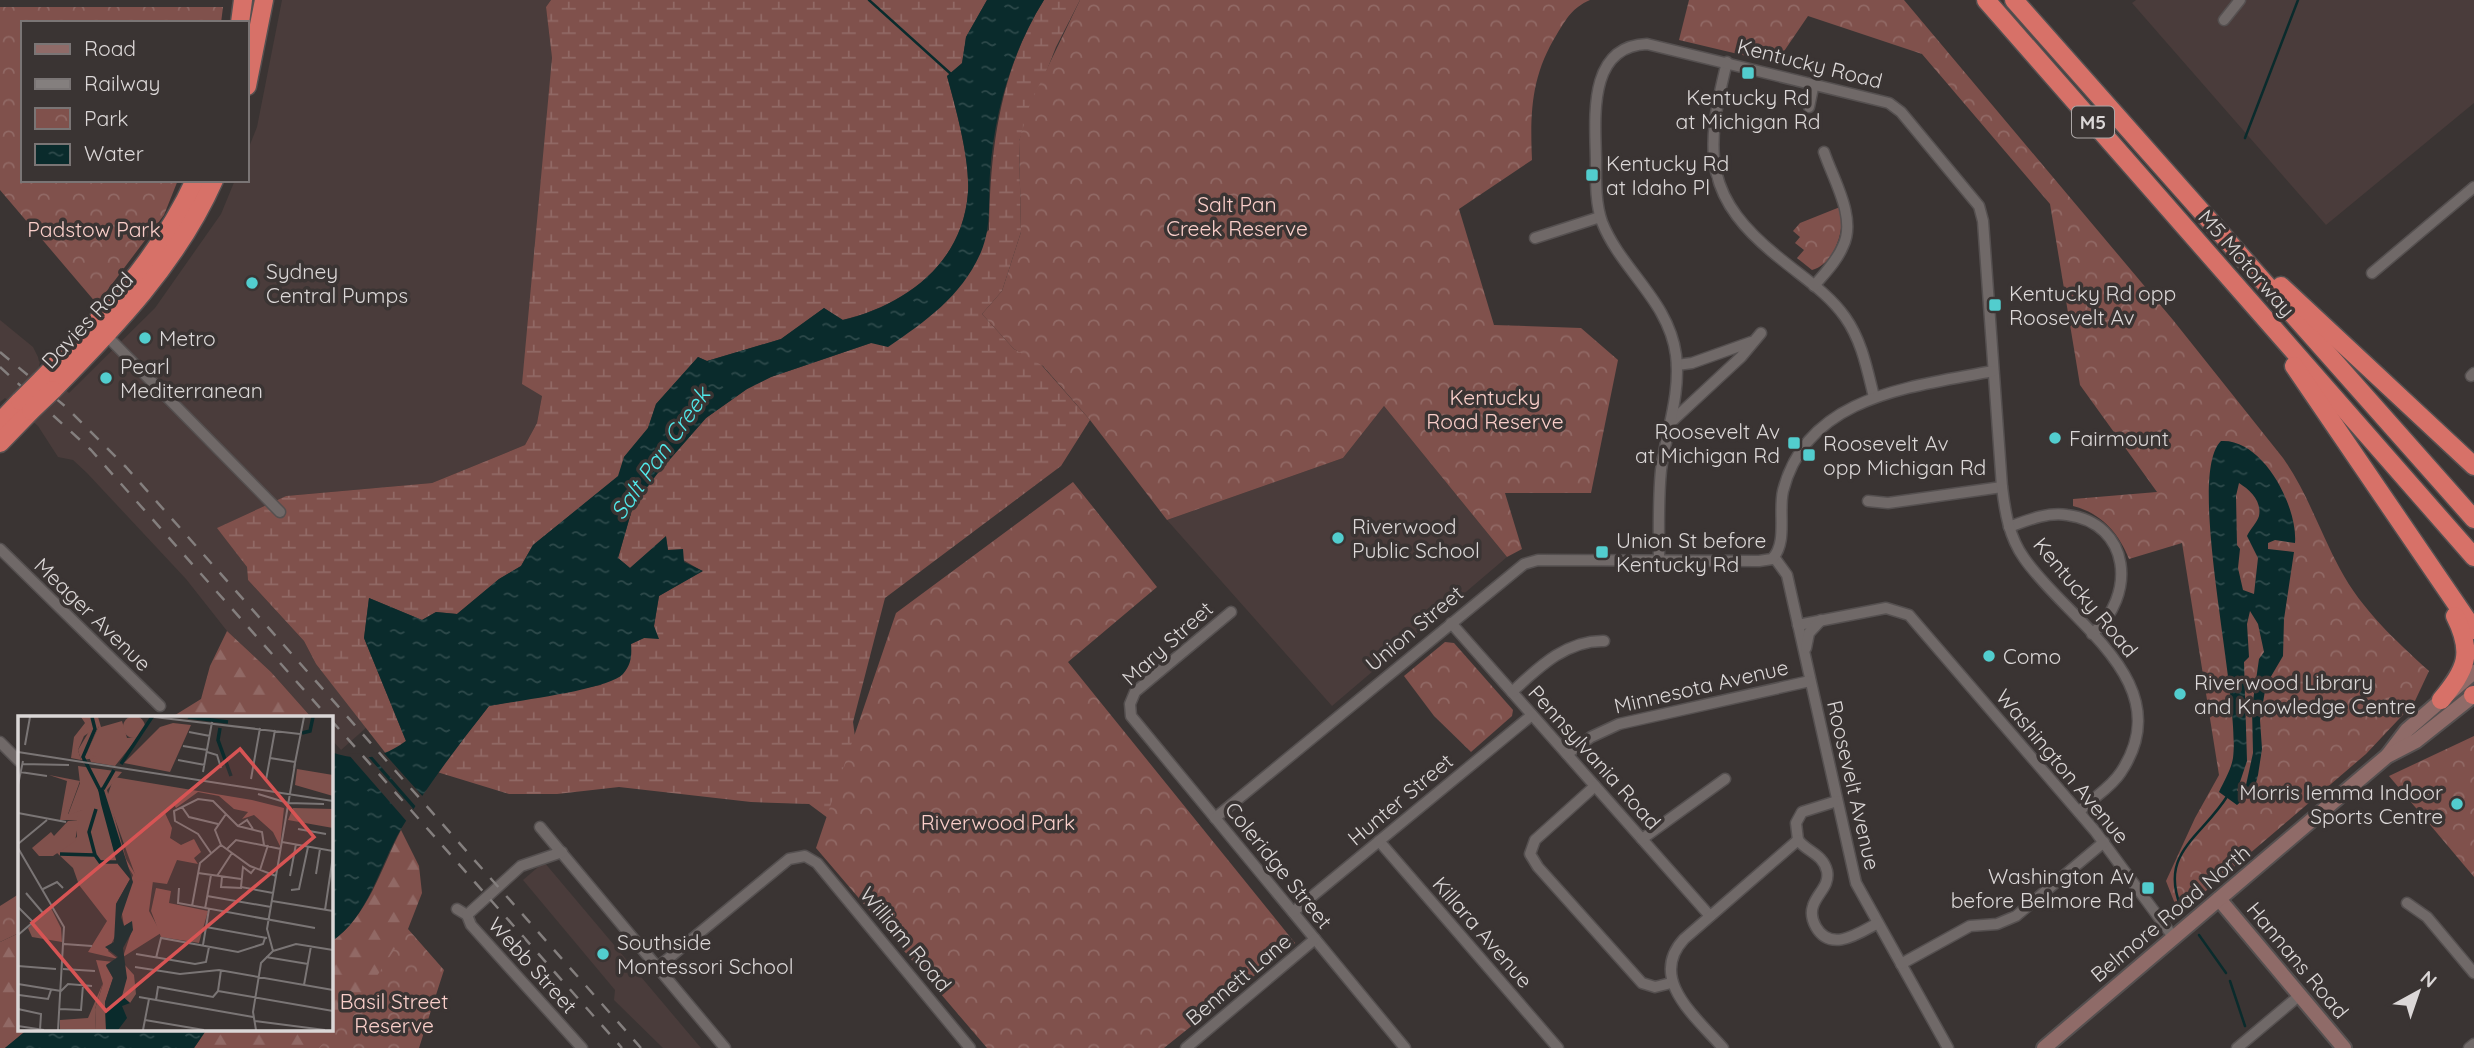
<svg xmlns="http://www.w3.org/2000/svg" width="2474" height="1048" font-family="Quicksand,sans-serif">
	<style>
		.built { fill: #4a3c3b }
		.forest { fill: url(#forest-firs) }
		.wetland { fill: url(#wetland-marsh) }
		.park { fill: url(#park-crowns) }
		.water { fill: url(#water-ripples); fill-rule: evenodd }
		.pier { fill: #3a3433 }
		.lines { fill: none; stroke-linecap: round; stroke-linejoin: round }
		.stream { stroke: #0a2b2c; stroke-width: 2.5 }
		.street-casing { stroke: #555050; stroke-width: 13 }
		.secondary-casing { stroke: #555050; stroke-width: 18 }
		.highway-casing { stroke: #555050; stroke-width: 21 }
		.street { stroke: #706968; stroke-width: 10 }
		.secondary { stroke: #8f6b68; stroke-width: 14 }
		.highway { stroke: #d77168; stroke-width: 18 }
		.rail { stroke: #847f7e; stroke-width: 2.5; stroke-dasharray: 12 12; stroke-linecap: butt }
		.highway-bridge-casing { stroke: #555050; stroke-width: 21; stroke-linecap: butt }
		.highway-bridge { stroke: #d77168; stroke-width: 18 }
		.poi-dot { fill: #52cdce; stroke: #3a3433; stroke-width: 2.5 }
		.labels { text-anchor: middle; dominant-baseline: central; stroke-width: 7; stroke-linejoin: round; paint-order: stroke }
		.shield { fill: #3a3433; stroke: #aba6a6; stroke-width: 2 }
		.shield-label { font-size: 19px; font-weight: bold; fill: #dbd7d7 }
		.street-label { font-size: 21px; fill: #dbd7d7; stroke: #3a3433 }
		.poi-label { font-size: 21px; fill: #dbd7d7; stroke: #3a3433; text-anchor: start }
		.park-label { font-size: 21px; fill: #facfca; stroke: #3a3433 }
		.water-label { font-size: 23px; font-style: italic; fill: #51e8ea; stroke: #3a3433 }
		.inset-river { fill: none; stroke: #0a2b2c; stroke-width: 3.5 }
		.inset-road { fill: none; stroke: #7a7575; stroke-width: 2 }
		.view { fill: #d75454; fill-opacity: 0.15; stroke: #d75454; stroke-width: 3.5 }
		.inset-edge { fill: none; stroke: #dbd7d7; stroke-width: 3.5 }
	</style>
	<defs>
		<pattern id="forest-firs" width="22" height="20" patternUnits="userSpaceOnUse" patternTransform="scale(1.75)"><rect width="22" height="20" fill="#80514c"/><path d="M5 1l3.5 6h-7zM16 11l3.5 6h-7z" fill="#916965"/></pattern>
		<pattern id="wetland-marsh" width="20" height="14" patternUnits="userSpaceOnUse" patternTransform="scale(1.75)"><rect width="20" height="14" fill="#80514c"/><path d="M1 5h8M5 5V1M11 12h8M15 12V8" fill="none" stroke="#916965"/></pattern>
		<pattern id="park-crowns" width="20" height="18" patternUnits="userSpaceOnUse" patternTransform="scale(1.75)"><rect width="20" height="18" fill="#80514c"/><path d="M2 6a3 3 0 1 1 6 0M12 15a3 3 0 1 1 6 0" fill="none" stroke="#916965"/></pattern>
		<pattern id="water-ripples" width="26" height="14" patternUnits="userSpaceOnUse" patternTransform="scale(1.75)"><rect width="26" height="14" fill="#0a2b2c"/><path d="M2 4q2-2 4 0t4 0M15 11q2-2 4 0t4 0" fill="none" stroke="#2d494a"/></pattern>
	</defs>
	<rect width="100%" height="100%" fill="#3a3433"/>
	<g class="built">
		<path d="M282 0H551L546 7 552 58 542 396 537 423 525 445 432 483 286 496 218 528 247 567 248 580 304 641 316 664 367 727 341 750 331 739V717H311L271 672 227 631 186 579 87 473 73 460 58 457 38 426 5 398 0 402V320L33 347 40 361 39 367 69 393 155 308 221 214 235 180H247V152L257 127Z"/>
		<path d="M2136 0H2474V103L2326 225 2132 3Z"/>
		<path d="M1384 406 1507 557 1332 706 1167 520 1343 458Z"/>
		<path d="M544 862 701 1048H663L614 1000 615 990 523 880Z"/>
	</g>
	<g class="forest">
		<path d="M227 631 271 672 311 717H172L201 699 210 666Z"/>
		<path d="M401 830 419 866 422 893 408 929 405 961 334 1048H194L207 1029H331V942C368 917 381 868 401 830Z"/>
		<path d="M19 933V1029H28L5 1048H0V942Z"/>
	</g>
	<g class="wetland">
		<path d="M551 0H987L966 37 962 64 947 76C956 109 970 159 968 192 963 263 906 305 842 320L824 308 781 339 707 361 698 357 656 404 648 428 624 457 619 476 533 545 521 566 499 579 457 614 436 612 422 620 369 598 364 638 406 741 387 755 316 664 304 641 248 580 247 567 217 528 286 496 432 483 525 445 537 423 542 396 522 384 552 58 546 7Z"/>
		<path d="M1044 0H1080L1056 47 1019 141 1021 232 1002 291 982 314 1014 349 1037 360 1090 420 1061 466 885 598 853 722 862 789 840 827 809 804 751 802 619 787 557 794H509L437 772 489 706 601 685 631 644 644 638 654 626 659 596 702 571 668 551 666 537 630 568 618 558 633 506 657 474 706 418 747 389 771 377 871 343 989 230C990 149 1000 70 1044 0Z"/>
	</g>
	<g class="park">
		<path d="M1080 0H1590C1572 8 1567 18 1557 34 1531 76 1530 112 1532 160L1459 209 1494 325 1581 328 1618 360 1591 493H1505L1522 549 1507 557 1384 406 1343 458 1167 520 1090 420 1043 366 1014 349 982 314 1002 291 1021 232 1019 141 1030 104Z"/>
		<path d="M1689 0H1904L2173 320 2283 458C2307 492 2320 532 2340 569 2362 610 2395 640 2429 671L2414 703 2366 754 2179 914 2166 881 2195 818 2219 775 2182 543 2129 559C2119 533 2101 513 2073 506V499L2157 492 2080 385 2050 204 1922 54 1808 16 1776 63 1679 40Z"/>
		<path d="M0 7H223L221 23H23V180H178L164 215 97 304 0 190Z"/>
		<path d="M1840 207C1846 228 1835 264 1812 270L1797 258 1804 250 1795 243 1800 237 1793 231 1800 223Z"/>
		<path d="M1073 482 1157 587 1068 662 1295 943 1164 1048H987L816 848 896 613Z"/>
		<path d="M1445 642 1454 643 1513 710 1512 716 1471 752 1434 716 1404 676Z"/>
		<path d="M2474 736V877L2389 776Z"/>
		<path d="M19 894V933L0 942V906Z"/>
		<path d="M408 929 444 970 419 1048H319L367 991Z"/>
	</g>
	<g class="water">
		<path d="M987 0H1044C1012 51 994 113 990 173 988 201 992 226 981 252 962 296 926 321 888 347L871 343 771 377 747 389 706 418 657 474 633 506 618 558 630 568 666 536 668 550 683 549 684 562 703 571 659 596 654 626 659 639 644 638 631 644C632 656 631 665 623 674 608 690 514 701 489 706 458 746 427 786 401 829 379 867 369 916 331 942V752C360 762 381 759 406 741L364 638 369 598 422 620 436 612 457 614 499 579 521 566 533 545 618 476 624 457 648 428 656 404 698 357 707 361 781 339 824 308 843 320C906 305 963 263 968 192 970 159 956 109 947 76L962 63 966 37Z"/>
		<path d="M2221 441C2263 438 2298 507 2295 543L2275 540 2268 543V549L2294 552 2284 619 2283 656 2266 685 2260 720 2262 749 2258 775 2254 790 2237 805 2219 792C2224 781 2231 770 2233 758 2241 696 2185 476 2221 441ZM2239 483C2250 490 2262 501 2259 516 2257 523 2250 529 2247 536L2258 558 2254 594 2243 590 2238 568 2240 549 2237 545 2236 496ZM2250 611 2258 624 2264 652 2259 659 2252 708 2253 753 2246 785 2237 791 2247 761 2244 662 2249 657 2247 624Z"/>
		<path d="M28 1029H207L194 1048H5Z"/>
	</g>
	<g class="pier">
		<path d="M383 752 425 799 418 809 369 753Z"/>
		<path d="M365 753 416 812 409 824 348 754Z"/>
	</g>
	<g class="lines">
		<g class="stream">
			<path d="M869 0 951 74"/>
			<path d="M2245 138 2298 0"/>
			<path d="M2183 912C2156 853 2201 839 2228 795"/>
			<path d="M2199 935 2226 973"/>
			<path d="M2230 981 2245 1026"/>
		</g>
		<defs>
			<g id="street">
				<path d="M2224 20 2240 0"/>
				<path d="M1727 62C1704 154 1703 198 1782 260 1804 278 1829 294 1845 317 1862 341 1867 369 1874 397"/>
				<path d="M1809 107 1814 83"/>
				<path d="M1535 238 1600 217"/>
				<path d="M2372 273 2474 187"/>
				<path d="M1814 286C1824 274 1837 261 1843 246 1857 218 1833 179 1824 152"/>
				<path d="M103 332 280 512"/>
				<path d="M1677 365 1692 363 1751 342"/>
				<path d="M2471 376 2474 373"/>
				<path d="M1670 423 1741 357 1761 333"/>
				<path d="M1868 501 1888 503 2002 487"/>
				<path d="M2009 527C2028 520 2047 512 2067 515 2131 523 2137 596 2092 634"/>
				<path d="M0 549 160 706"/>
				<path d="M1774 557 1787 575 1856 883 1948 1048"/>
				<path d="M1659 560C1659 531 1658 500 1661 470 1666 432 1681 394 1676 355 1669 301 1621 270 1602 222 1595 202 1596 179 1596 159 1595 116 1588 46 1647 44L1889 103 1901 112 1979 206 1983 221 2002 487C2005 512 2009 537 2024 558 2067 621 2181 682 2121 772 2111 788 2092 798 2079 812"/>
				<path d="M1231 612 1135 692 1130 704 1131 716 1405 1048"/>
				<path d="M1451 623 1710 916"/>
				<path d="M1798 625 1886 608 1909 615 2095 831 2174 938"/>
				<path d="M1806 648 1809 633 1821 620"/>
				<path d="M1512 692C1538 668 1566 640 1604 641"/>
				<path d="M0 742 19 761"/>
				<path d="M1567 754 1591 737 1619 724 1810 681"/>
				<path d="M1595 786 1535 840 1530 854 1538 867 1642 983 1655 987 1671 983"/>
				<path d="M1215 818 1524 564 1538 560 1759 561 1772 559C1788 543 1778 512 1783 491 1807 395 1912 387 1993 371"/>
				<path d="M540 827 725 1048"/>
				<path d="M1642 839 1725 779"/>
				<path d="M1798 840 1796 823 1802 812 1837 801"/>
				<path d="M1379 841 1558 1048"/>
				<path d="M2407 903 2427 917 2474 973"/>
				<path d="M457 909 467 915 471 925 582 1048"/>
				<path d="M1293 912 1532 715"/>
				<path d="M467 915 521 866 562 852"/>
				<path d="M1901 964 1970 926 1997 924 2016 916 2104 842"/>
				<path d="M658 967 789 859 805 856 817 863 970 1048"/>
				<path d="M1186 1048 1315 939"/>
				<path d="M1723 1048C1697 1018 1647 979 1684 939L1798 840C1807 852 1823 854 1827 871 1830 886 1817 893 1813 906 1811 912 1812 920 1816 927 1831 953 1859 933 1878 923"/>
				<path d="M2237 1048 2300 995"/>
				<path d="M2469 1048 2474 1044"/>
			</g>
			<g id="secondary">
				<path d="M2388 755 2407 730 2474 672"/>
				<path d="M2219 899 2344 1048"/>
				<path d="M2044 1048 2387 756 2416 741 2474 695"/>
			</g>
			<g id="highway">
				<path d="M1986 0 2474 557"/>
				<path d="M2014 0 2474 519"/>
				<path d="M240 23 243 0"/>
				<path d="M247 86 264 0"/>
				<path d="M2281 286 2474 466"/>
				<path d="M2294 366 2474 630"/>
				<path d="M41 380C101 319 159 259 195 180"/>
				<path d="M53 390C116 326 177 263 214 180"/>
				<path d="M0 422 20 401"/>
				<path d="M0 443 31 411"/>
				<path d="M2473 695H2474"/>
				<path d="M2441 700C2466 669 2474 654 2455 616"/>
			</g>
		</defs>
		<use href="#street" class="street-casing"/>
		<use href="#secondary" class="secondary-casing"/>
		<use href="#highway" class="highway-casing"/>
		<use href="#street" class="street"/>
		<use href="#secondary" class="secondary"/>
		<use href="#highway" class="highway"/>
		<g class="rail">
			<path d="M0 352 66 407 126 467 641 1048"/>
			<path d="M0 367 91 450 328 717"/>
			<path d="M331 720 622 1048"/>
		</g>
		<defs>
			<g id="highway-bridge">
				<path d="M20 401 41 380"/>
				<path d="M31 411 53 390"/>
			</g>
		</defs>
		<use href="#highway-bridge" class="highway-bridge-casing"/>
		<use href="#highway-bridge" class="highway-bridge"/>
	</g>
	<g class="poi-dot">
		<rect x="1741" y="66" width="14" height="14" rx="3.5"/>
		<rect x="1585" y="168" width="14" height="14" rx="3.5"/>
		<circle cx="252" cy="283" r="7"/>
		<rect x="1988" y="298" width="14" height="14" rx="3.5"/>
		<circle cx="145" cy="338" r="7"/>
		<circle cx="106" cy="378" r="7"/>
		<circle cx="2055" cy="438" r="7"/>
		<rect x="1787" y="436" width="14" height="14" rx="3.5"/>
		<rect x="1802" y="448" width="14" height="14" rx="3.5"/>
		<circle cx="1338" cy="538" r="7"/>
		<rect x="1595" y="545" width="14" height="14" rx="3.5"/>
		<circle cx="1989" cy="656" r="7"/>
		<circle cx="2180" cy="694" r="7"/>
		<circle cx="2457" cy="804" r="7"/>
		<rect x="2141" y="881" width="14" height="14" rx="3.5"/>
		<circle cx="603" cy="954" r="7"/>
	</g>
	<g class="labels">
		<rect class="shield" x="2072" y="106.5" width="42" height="31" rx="5"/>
		<g class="shield-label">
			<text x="2093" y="122">M5</text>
		</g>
		<g class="street-label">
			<text transform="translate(1810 63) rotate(14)">Kentucky Road</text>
			<text transform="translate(2247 263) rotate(49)">M5 Motorway</text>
			<text transform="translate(87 320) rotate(-47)">Davies Road</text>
			<text transform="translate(2086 597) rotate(50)">Kentucky Road</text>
			<text transform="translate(93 614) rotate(44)">Meager Avenue</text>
			<text transform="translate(1414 628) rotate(-40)">Union Street</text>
			<text transform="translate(1167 643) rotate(-42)">Mary Street</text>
			<text transform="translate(1701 686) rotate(-13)">Minnesota Avenue</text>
			<text transform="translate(1595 757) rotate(48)">Pennsylvania Road</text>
			<text transform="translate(2063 766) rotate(50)">Washington Avenue</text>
			<text transform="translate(1854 785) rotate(77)">Roosevelt Avenue</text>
			<text transform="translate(1400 799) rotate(-40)">Hunter Street</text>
			<text transform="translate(1279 865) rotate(51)">Coleridge Street</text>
			<text transform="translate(2170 913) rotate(-40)">Belmore Road North</text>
			<text transform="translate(1483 932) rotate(49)">Killara Avenue</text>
			<text transform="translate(906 939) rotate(50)">William Road</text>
			<text transform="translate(2298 960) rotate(50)">Hannans Road</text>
			<text transform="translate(533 965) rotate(48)">Webb Street</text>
			<text transform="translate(1238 979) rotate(-40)">Bennett Lane</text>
		</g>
		<g class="poi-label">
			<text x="1748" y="97" text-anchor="middle">Kentucky Rd<tspan x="1748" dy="24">at Michigan Rd</tspan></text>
			<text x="1606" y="163">Kentucky Rd<tspan x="1606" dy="24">at Idaho Pl</tspan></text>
			<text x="266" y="271">Sydney<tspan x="266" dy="24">Central Pumps</tspan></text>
			<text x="2009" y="293">Kentucky Rd opp<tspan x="2009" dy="24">Roosevelt Av</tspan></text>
			<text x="159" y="338">Metro</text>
			<text x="120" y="366">Pearl<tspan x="120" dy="24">Mediterranean</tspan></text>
			<text x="1780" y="431" text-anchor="end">Roosevelt Av<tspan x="1780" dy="24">at Michigan Rd</tspan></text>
			<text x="2069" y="438">Fairmount</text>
			<text x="1823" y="443">Roosevelt Av<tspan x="1823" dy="24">opp Michigan Rd</tspan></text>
			<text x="1352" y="526">Riverwood<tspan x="1352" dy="24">Public School</tspan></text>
			<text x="1616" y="540">Union St before<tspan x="1616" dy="24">Kentucky Rd</tspan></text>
			<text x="2003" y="656">Como</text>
			<text x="2194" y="682">Riverwood Library<tspan x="2194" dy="24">and Knowledge Centre</tspan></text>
			<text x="2443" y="792" text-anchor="end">Morris Iemma Indoor<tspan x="2443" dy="24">Sports Centre</tspan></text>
			<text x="2134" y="876" text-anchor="end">Washington Av<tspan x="2134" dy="24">before Belmore Rd</tspan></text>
			<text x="617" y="942">Southside<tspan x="617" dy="24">Montessori School</tspan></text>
		</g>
		<g class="park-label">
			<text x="1237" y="204">Salt Pan<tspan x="1237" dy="24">Creek Reserve</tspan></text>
			<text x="94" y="229">Padstow Park</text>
			<text x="1495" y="397">Kentucky<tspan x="1495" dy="24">Road Reserve</tspan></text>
			<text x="998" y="822">Riverwood Park</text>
			<text x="394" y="1001">Basil Street<tspan x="394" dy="24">Reserve</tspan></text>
		</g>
		<g class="water-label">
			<text transform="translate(660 453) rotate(-55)">Salt Pan Creek</text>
		</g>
	</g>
	<g transform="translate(18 716)">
		<rect width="315" height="315" fill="#3a3433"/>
		<path d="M105 11a11 11 0 1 1 22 0a11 11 0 1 1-22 0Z" fill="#80514c"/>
		<path d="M63 1H80L83 11 104 5 109 22 120 21 97 50 73 46 69 36 81 10 66 20 60 34 63 44 53 42 56 21 67 7ZM31 59 62 65 50 98 67 93 61 104H42L49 65ZM78 244 96 246 88 250 95 262 87 286 88 314H78L77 293 85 268ZM106 248 116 259 118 278 112 287 104 280Z" fill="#80514c"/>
		<path d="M79 2 81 10 69 36 79 42 63 44 60 34ZM60 50 104 56 89 74 108 143 119 161 135 165 131 195 143 217 105 241 114 214 113 206 106 210 103 192 115 159 104 141 85 73 81 74 99 147 112 163 98 188V218L90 235 100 243 70 236 89 205 61 169 55 152 38 136 59 121V101L65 94 50 99 62 67Z" fill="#80514c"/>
		<path d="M155 7 173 9 152 56 106 47 142 11ZM279 53 315 59V80L277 69ZM96 61 234 84 266 92 262 130 255 116 236 99 224 103 230 96 216 93 201 80 180 76 158 92 155 87 147 97 154 112 152 122 163 129 176 123 183 136 176 142 180 148 159 144 149 168 119 164 89 81ZM275 92 315 93V112L270 104ZM61 104 57 125 35 140H21L14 132 33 116 36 120 50 105ZM138 172 153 175 151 187 190 195 181 227 143 221 133 195ZM33 192 43 212 44 226 14 221 10 212ZM85 267 77 293 78 314 42 313V304L70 302Z" fill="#80514c"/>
		<path d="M85 71 115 166 103 201 106 210 114 205 115 214 105 232 109 262 104 280 112 287 104 290 109 302 100 314H88L87 286 95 262 88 249 100 241 87 231 96 226 98 188 112 163 99 147 83 88 80 73Z" fill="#0a2b2c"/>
		<path class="inset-river" d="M74 1 77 13 65 41 84 78M170 1 210 6M202 12 200 24 213 60M284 17 292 15 295 1M103 48 134 1M85 73 96 54M78 93 71 116 77 139 82 146H99M42 138 76 139"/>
		<path class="inset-road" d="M136 1 282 18M171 16 192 20M7 29 12 1M165 30 189 34M0 36 315 85M189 36 199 39 203 52M252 42 277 46M160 44 187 49M4 48 51 49M276 52 286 1M2 56 29 60M185 56 194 6M233 63 242 12M248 64 257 14M0 69 5 45M240 78 270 87 306 88M164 91 171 101 200 108M0 97 48 106M220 110 229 104 235 113M280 113 308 118M264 126 315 135M0 128 29 104M203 129 232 150 258 160M203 129 197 114 208 98M0 132 46 211 40 314M209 133 218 124 263 133M193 137 180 118 157 105 156 95 180 83 195 85 220 110 244 116 246 129M237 152 233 157 225 151 223 171 255 177M242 154 250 129M180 157 223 163M298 158 302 133M199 160 214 137M272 160 278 128M204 161 203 171 224 172M161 172 160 187 297 212M25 173 39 166 45 172M273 174 281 173 290 131M8 177 25 197M189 180 253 191M254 185 315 195M174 190 182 147 203 129M0 191 15 206M187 193 193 159M307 194 315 140M188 211 249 222M0 219 34 190M46 228 74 230M185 229 191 193M255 235 278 228 315 234M118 238 177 248 188 246 191 231M248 241 290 248M138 242 143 222 220 236 245 228 247 222M0 250 38 253M117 251 162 258 201 254 315 274M45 253 77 255M0 268 43 275M286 269 293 230M43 275 50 268 74 270M200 275 315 295M200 275 203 254M1 279 30 283 33 274M121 281 235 301M138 284 140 271 195 281 200 275M0 293 23 298 22 314M42 293 63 294 65 269M127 304 186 314M237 305 307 314M0 310 26 314M125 314 131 283M238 314 235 296 243 247 255 235 249 213 277 48"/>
		<path class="view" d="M222 33 296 121 88 295 14 207Z"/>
		<rect width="315" height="315" class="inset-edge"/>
	</g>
	<rect x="21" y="21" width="228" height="161" fill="#3a3433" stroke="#7a7575" stroke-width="2"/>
	<rect x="35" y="44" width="35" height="10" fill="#8f6b68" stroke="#7a7575" stroke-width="2"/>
	<text x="84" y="56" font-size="21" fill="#dbd7d7">Road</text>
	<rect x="35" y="79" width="35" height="10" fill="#847f7e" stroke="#7a7575" stroke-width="2"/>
	<text x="84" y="91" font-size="21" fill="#dbd7d7">Railway</text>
	<rect x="35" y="108" width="35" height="21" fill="url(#park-crowns)" stroke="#7a7575" stroke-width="2"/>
	<text x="84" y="126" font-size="21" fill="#dbd7d7">Park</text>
	<rect x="35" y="144" width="35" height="21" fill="url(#water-ripples)" stroke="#7a7575" stroke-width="2"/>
	<text x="84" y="161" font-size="21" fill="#dbd7d7">Water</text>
	<g transform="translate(2418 992) rotate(40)" stroke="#3a3433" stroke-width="5" paint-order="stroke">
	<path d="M0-5L12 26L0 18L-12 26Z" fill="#dbd7d7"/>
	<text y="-10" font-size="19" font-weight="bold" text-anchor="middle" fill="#dbd7d7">N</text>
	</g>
</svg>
